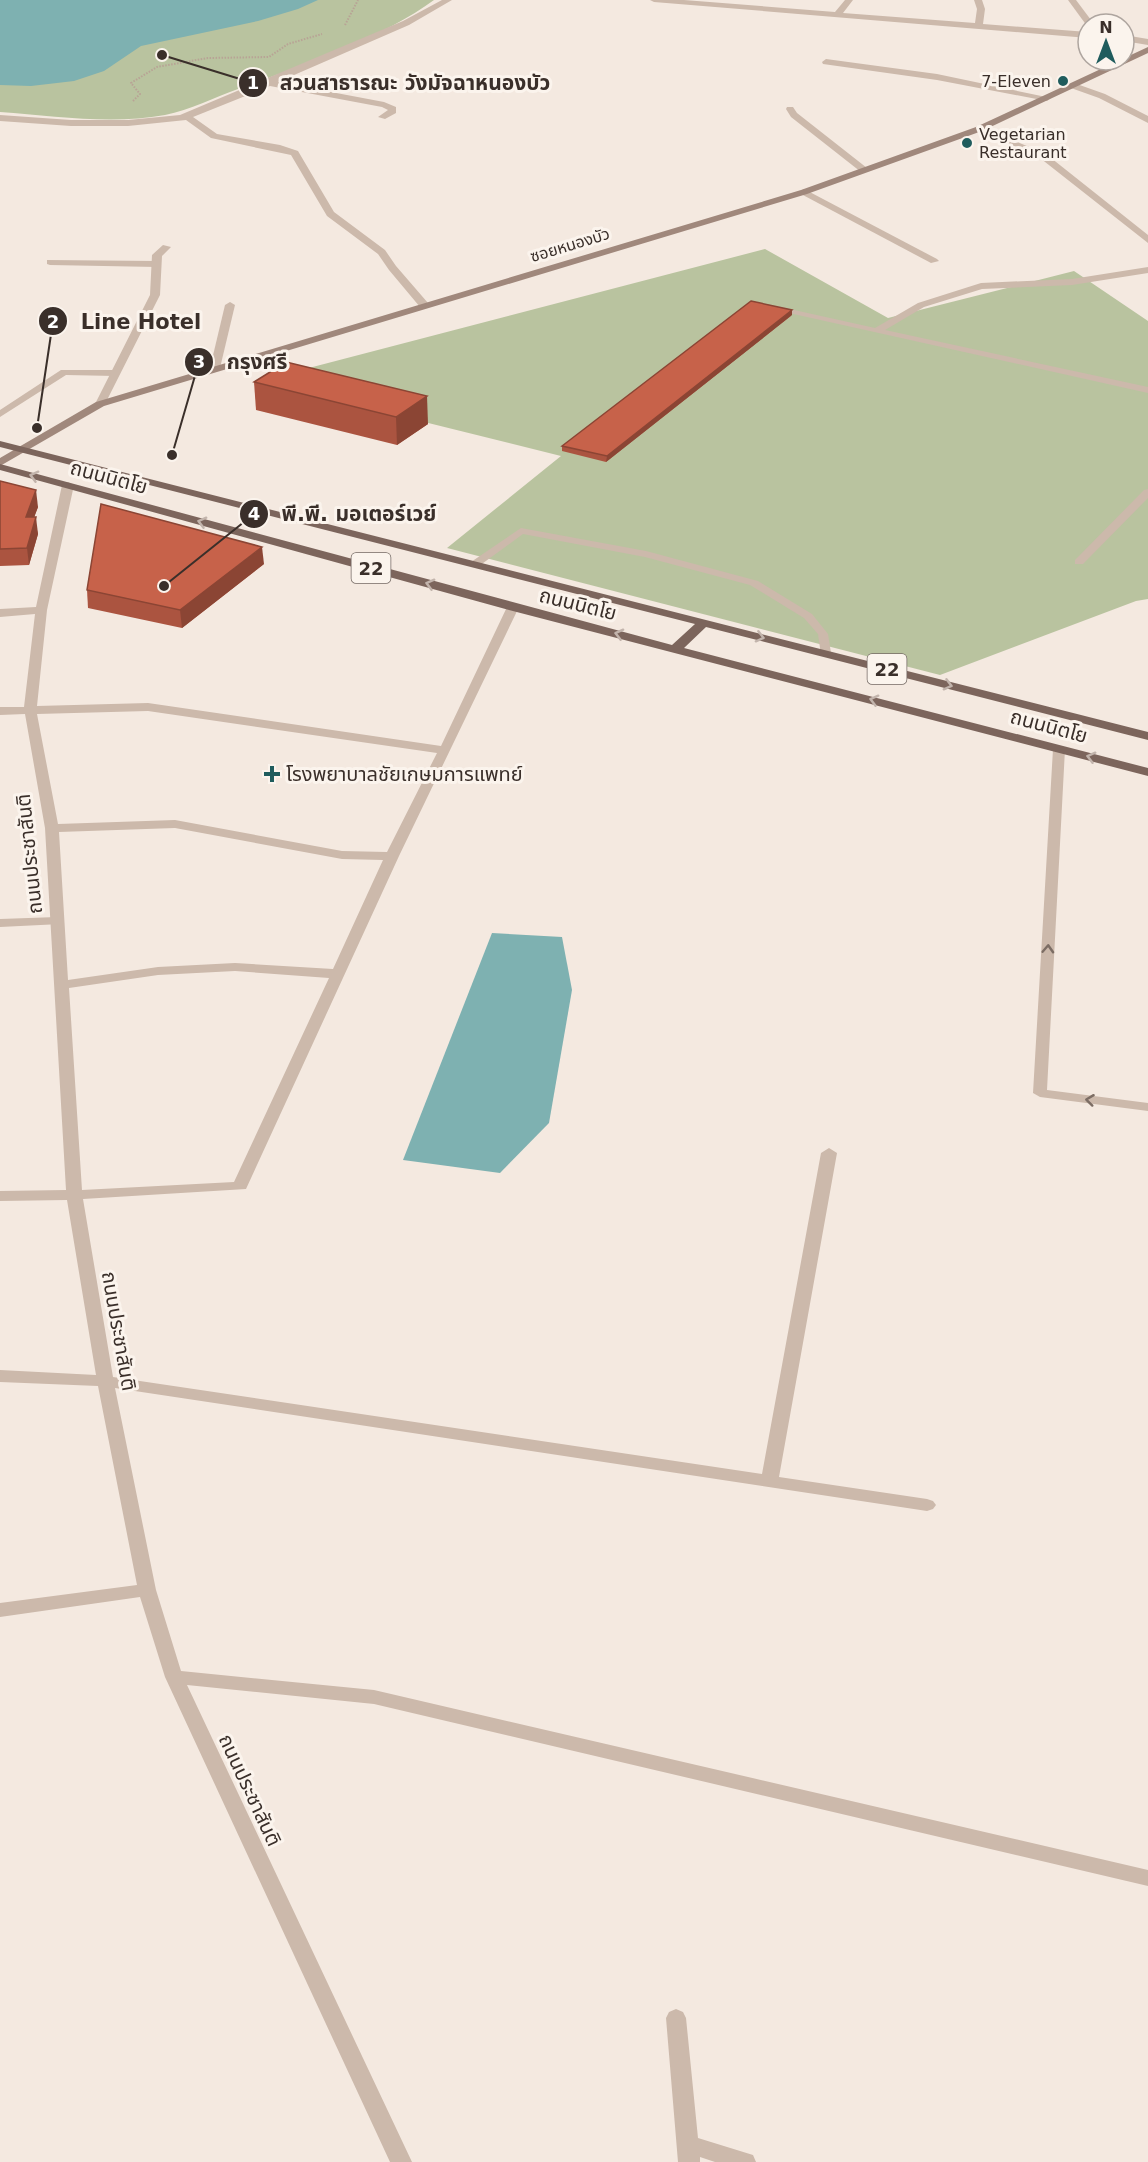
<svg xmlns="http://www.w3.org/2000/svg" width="1148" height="2162" font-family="'DejaVu Sans','Noto Sans Thai',sans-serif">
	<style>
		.green { fill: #b9c39f }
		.water { fill: #7eb1b1 }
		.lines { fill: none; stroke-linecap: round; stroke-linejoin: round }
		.path { stroke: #b8a395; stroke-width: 2; stroke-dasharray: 1.5 1.5; stroke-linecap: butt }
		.lane { fill: #ccb9ab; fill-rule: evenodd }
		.street { fill: #ccb9ab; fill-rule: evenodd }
		.secondary { fill: #a0887c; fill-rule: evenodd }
		.primary { fill: #7c655c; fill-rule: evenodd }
		.wall { fill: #ab5440 }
		.shaded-wall { fill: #8b4534 }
		.building { fill: #c7624a; stroke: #8b4534; stroke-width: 1.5 }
		.oneway { stroke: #c2b4ac }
		.oneway2 { stroke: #7c6d64 }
		.poi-dot { fill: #1f5c5d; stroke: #fbf4ed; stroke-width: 2 }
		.labels { text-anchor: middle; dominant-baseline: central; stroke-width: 6; stroke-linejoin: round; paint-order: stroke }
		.far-poi-label { font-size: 16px; fill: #3a2f2a; stroke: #fbf4ed; text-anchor: end }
		.far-street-label { font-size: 16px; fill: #3a2f2a; stroke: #fbf4ed }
		.shield { fill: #fbf4ed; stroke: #746a64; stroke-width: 1.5 }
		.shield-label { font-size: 18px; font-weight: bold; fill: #3a2f2a }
		.street-label { font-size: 20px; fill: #3a2f2a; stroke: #fbf4ed }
		.poi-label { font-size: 20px; fill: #3a2f2a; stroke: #fbf4ed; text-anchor: start }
		.leader { fill: none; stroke: #3a2f2a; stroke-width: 2 }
		.callout-dot { fill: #3a2f2a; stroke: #fbf4ed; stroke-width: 2 }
		.mark-label { font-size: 18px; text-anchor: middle; font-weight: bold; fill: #fff }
		.callout-label { font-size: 21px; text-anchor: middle; font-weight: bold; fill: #3a2f2a; stroke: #fbf4ed; stroke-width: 6; stroke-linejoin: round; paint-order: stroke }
	</style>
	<rect width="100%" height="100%" fill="#f4e9e0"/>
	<g class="green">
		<path d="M0 0H434C381 39 301 66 238 89 215 97 190 110 165 115 112 125 54 116 0 112Z"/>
		<path d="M765 249 888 318 1074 271 1148 321V599L1136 601 940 675 447 548 561 456 259 381Z"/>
	</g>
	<g class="water">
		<path d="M0 0H318L298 9 258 21 141 46 104 71 74 81 31 86 0 85Z"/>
		<path d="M492 933 562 937 572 990 549 1123 500 1173 403 1160Z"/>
	</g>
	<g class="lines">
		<g class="path">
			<path d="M345 25 358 0"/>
			<path d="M133 101 140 94 131 83 157 67 208 58 269 57 288 44 322 34"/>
		</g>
		<g class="lane">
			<path d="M47 260 157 261 161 264 157 267 50 265 47 264Z"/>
			<path d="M1148 267V273L1072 285 982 289 924 307 885 330 1148 387V393L771 309 776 306 875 328 918 303 981 283 1072 279Z"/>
			<path d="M230 302 235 305 220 368 215 371 210 368 225 305Z"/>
			<path d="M61 370H115L120 373 115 376 66 375 0 417V410Z"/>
			<path d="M1148 489V498L1083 564H1075V560L1144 490Z"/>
			<path d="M521 528 646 551 758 581 812 614 828 634 831 653 825 656 821 655 818 634 804 618 750 585 645 557 523 534 479 566H471V562Z"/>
			<path d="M1059 746 1065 749 1047 1090 1148 1103V1111L1040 1097 1033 1093 1053 749Z"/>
			<path d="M57 917 63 921 61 924 0 927V919Z"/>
		</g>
		<g class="street">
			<path d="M442 0H452L409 25 278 82 384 102 396 107V113L385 119 378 117 388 110 382 107 270 86 193 117 217 134 280 145 298 151 334 212 385 250 396 266 428 303V307H420L389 270 378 254 327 216 291 155 211 138 186 120 128 126H71L0 121V115L71 120H128L180 115 403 21Z"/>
			<path d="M650 0H684L835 12 845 0H853L843 13 975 23 977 9 974 0H982L985 9 983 24 1088 32V38L654 2Z"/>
			<path d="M1068 0H1076L1094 24 1087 26Z"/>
			<path d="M1124 35 1148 39V45L1124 41Z"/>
			<path d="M826 59 937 74 1051 98 1047 101 937 80 823 64 822 62Z"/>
			<path d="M1074 83 1105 94 1148 116V123L1099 98 1071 88V84Z"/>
			<path d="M787 107H793L797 113 867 168V172H861L791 117 786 109Z"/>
			<path d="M979 126 1046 154 1148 235V243L1040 158 976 131V127Z"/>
			<path d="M804 189 937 259 939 261 931 263 801 194 799 192Z"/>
			<path d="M163 245 171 247 162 256 160 295 105 404 104 406H96L95 404 150 295 152 255Z"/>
			<path d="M68 482 74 485 47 610 37 706 148 703 441 746 507 607 513 603 519 607 399 856 246 1189 83 1199 113 1377 762 1474 821 1153 829 1148 837 1153 779 1477 927 1499 933 1501 936 1505 933 1509 927 1511 115 1388 156 1590 181 1671 374 1690 1148 1870V1886L374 1704 187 1685 412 2162H390L165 1677 140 1597 0 1617V1603L137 1585 98 1386 0 1382V1370L96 1375 67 1200 0 1201V1191L66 1190 45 828 25 714 0 715V707H24L35 614 0 617V609L36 607 62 485ZM148 711 437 753 387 852 342 851 175 820 58 824 37 714ZM175 828 342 859 383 860 333 969 235 963 158 967 68 980 59 832ZM235 971 329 978 234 1182 82 1190 69 988 158 975Z"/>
			<path d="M676 2009 683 2012 686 2018 698 2138 753 2155 756 2162H715L700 2157V2162H678L666 2018 669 2012Z"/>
		</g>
		<path class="secondary" d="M1148 47V53L982 131 807 194 104 406 0 466V458L96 402 801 190 976 127Z"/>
		<path class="primary" d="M0 441 1148 732V740L706 627 684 648 1148 768V776L509 610 0 470V464L672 645 695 624 0 447Z"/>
	</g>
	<g class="wall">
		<path d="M792 315 606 462 562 451V446Z"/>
		<path d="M254 382 428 424 397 445 256 410Z"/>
		<path d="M0 481 38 507 34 517 38 534 29 565 0 566Z"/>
		<path d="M264 564 182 628 88 608 87 590Z"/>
	</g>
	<g class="shaded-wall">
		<path d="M792 310V315L606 462 607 456Z"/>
		<path d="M427 396 428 424 397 445 396 417Z"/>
		<path d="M36 490 38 507 28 534 26 517Z"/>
		<path d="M36 517 38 534 29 565 27 548Z"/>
		<path d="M262 547 264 564 182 628 180 610Z"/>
	</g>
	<g class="building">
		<path d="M751 301 792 310 607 456 562 446Z"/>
		<path d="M286 362 427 396 396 417 254 382Z"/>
		<path d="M0 481 36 490 26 517H36L27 548 0 549Z"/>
		<path d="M101 504 262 547 180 610 87 590Z"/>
	</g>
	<defs><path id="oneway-chevron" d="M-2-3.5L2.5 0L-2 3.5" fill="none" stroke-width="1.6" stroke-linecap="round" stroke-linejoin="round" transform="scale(1.5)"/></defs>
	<g class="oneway">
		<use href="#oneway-chevron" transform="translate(34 476) rotate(-165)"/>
		<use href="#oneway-chevron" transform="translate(202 522) rotate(-165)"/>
		<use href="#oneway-chevron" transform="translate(430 584) rotate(-165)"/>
		<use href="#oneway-chevron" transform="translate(619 634) rotate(-166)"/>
		<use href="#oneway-chevron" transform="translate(760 637) rotate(14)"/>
		<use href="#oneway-chevron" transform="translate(948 685) rotate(15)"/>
		<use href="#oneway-chevron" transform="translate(874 700) rotate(-165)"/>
		<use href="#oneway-chevron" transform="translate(1091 757) rotate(-165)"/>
	</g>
	<g class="oneway2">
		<use href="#oneway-chevron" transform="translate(1048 949) rotate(-87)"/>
		<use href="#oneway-chevron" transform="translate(1090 1100) rotate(-173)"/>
	</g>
	<g class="poi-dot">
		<circle cx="1063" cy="81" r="6"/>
		<circle cx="967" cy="143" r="6"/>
		<path d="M269 765h6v6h6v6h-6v6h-6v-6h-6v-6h6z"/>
	</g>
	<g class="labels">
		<g class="far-poi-label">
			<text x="1051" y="81">7-Eleven</text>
			<text x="979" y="134" text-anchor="start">Vegetarian<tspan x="979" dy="18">Restaurant</tspan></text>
		</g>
		<g class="far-street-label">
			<text transform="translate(570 245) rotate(-17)">ซอยหนองบัว</text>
		</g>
		<g class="shield">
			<rect x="351.5" y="553" width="39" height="30" rx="4.5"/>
			<rect x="867.5" y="654" width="39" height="30" rx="4.5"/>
		</g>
		<g class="shield-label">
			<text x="371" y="568">22</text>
			<text x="887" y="669">22</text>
		</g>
		<g class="street-label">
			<text transform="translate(109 477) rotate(15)">ถนนนิตโย</text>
			<text transform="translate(578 604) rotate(14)">ถนนนิตโย</text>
			<text transform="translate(1049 726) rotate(15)">ถนนนิตโย</text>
			<text transform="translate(29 854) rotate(-96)">ถนนประชาสันติ</text>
			<text transform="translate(119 1331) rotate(80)">ถนนประชาสันติ</text>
			<text transform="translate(250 1790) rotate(65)">ถนนประชาสันติ</text>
		</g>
		<g class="poi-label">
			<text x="286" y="774">โรงพยาบาลชัยเกษมการแพทย์</text>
		</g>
	</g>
	<path class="leader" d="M162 55L253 83M37 428L53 321M172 455L199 362M164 586L254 514"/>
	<g class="callout-dot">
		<circle cx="162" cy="55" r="6"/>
		<circle cx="37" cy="428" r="6"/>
		<circle cx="172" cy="455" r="6"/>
		<circle cx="164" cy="586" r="6"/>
		<circle cx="253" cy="83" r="15"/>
		<circle cx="53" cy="321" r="15"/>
		<circle cx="199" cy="362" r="15"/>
		<circle cx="254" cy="514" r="15"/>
	</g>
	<g class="mark-label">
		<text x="253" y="89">1</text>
		<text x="53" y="328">2</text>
		<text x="199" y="368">3</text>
		<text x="254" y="520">4</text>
	</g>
	<g class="callout-label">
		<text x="415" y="90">สวนสาธารณะ วังมัจฉาหนองบัว</text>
		<text x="141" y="329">Line Hotel</text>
		<text x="257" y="369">กรุงศรี</text>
		<text x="359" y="521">พี.พี. มอเตอร์เวย์</text>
	</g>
	<g transform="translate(1106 42)"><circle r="28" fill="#fbf4ed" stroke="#aea59f" stroke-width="1.5"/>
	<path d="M0-4.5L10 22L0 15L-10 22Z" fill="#1f5c5d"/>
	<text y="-9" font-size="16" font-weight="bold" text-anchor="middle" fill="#3a2f2a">N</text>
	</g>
</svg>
